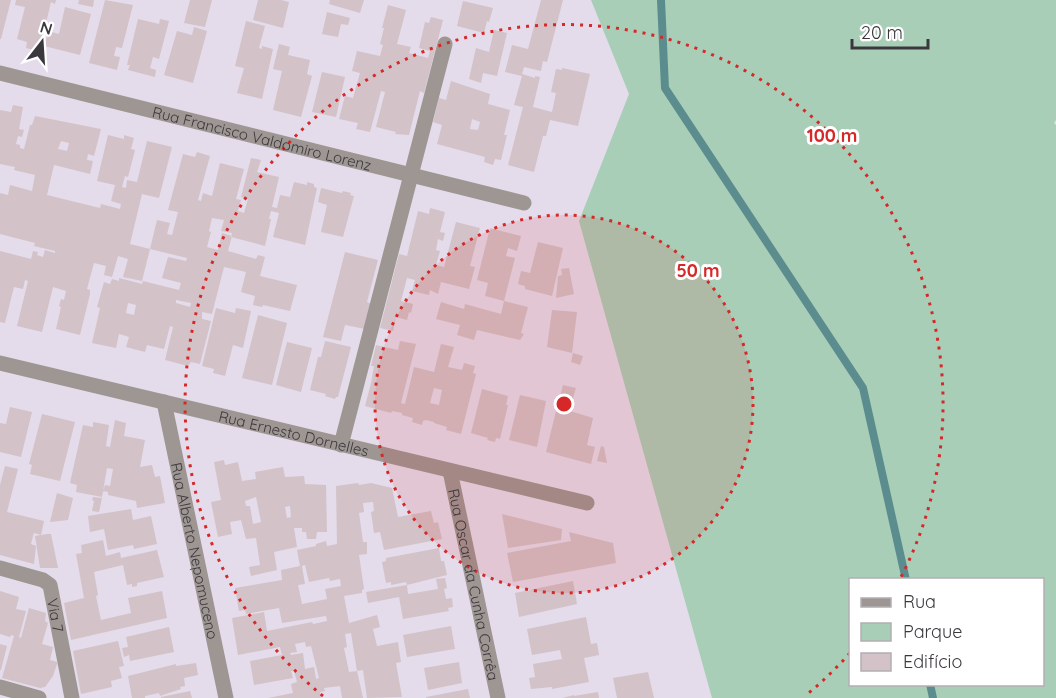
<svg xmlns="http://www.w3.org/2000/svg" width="1056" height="698" font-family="Quicksand,sans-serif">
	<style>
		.green { fill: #a9ceb8; fill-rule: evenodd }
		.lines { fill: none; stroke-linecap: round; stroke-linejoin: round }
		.stream { stroke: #5c8d8e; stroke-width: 8 }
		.building { fill: #d3c2c8; fill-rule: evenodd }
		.minor { stroke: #9d9692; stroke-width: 15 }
		.ring { fill: none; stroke: #d62828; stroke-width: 3; stroke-dasharray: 3 6 }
		.labels { text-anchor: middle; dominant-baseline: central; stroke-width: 6; stroke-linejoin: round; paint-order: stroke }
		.street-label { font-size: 15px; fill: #3b383d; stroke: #fff }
		.centre { fill: #d62828; stroke: #fff; stroke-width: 3 }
		.ring-label { font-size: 18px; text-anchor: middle; font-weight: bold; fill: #d62828; stroke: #fff; stroke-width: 6; stroke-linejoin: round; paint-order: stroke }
	</style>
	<rect width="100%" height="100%" fill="#e4dceb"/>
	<path class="green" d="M591 0H1056V120L1054 123 1056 125V698H712L579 221 629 94ZM850 580H1042V684H850Z"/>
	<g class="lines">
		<g class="stream">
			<path d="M661 0 665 88 863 388 906 580"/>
			<path d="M930 684 933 698"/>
		</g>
	</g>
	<g class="building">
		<path d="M0 0H11L1 39H0Z"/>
		<path d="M16 0H56L55 4 51 2 46 23 50 24 48 31 59 34 65 7 91 14 80 55 44 46 47 36 44 35 39 51 26 48 27 42 17 39 25 7 15 5Z"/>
		<path d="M79 0H94L93 7 78 4Z"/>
		<path d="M105 0 133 5 122 48 116 47 114 56 120 57 117 70 89 63Z"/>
		<path d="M190 0H212L205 27 184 23Z"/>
		<path d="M258 0H281L289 2 283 28 253 20Z"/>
		<path d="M330 0H364L360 13 329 4Z"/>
		<path d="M541 0H563L547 62 543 61 541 71 524 67 522 74 535 78V76L540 77 533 107 552 112 556 93 551 92 556 69 562 70V68L590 74 578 126 550 120 546 136H543L534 172 508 165 523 107 514 105 522 76 505 72 512 45 528 49Z"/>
		<path d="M463 1 493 8 489 22 487 21 484 33 457 26Z"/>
		<path d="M388 5 406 10 397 44 411 47 409 53 428 58 430 51 419 48 425 22 429 23 431 17 443 20 424 93 420 91 409 135 395 134 396 132 376 127 385 92 381 91 370 132 356 129 358 123 339 119 345 96 353 98 360 73 352 71 357 51 380 56 383 45 380 44 384 28H382Z"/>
		<path d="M327 12 350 18 348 25 341 24 338 37 322 34Z"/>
		<path d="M138 19 159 24 160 19 169 21 159 59 153 57 150 68 156 70 155 77 128 70 130 65H127Z"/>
		<path d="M246 21 265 26 259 48 262 49V46L273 49 262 99 237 93 244 68 235 66Z"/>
		<path d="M194 27 207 31 193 83 164 75 177 31 192 35Z"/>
		<path d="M494 30 507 33 497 76 483 73 481 83 469 79 476 48 489 52Z"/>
		<path d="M279 44 290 47 288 55 310 60 307 74 312 76 301 117 273 110 282 71 273 69Z"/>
		<path d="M322 72 345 77 336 117 312 112Z"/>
		<path d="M451 81 490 94 488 104 510 110 504 135H507L501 160 495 159 493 165 484 162 485 157 437 144 442 125 433 122 439 98 446 100ZM472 119 480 122 478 130 470 129Z"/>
		<path d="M13 105 23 107 19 129 24 130 22 137 18 136 16 144 20 145V148L24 149 30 125H32L35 116 101 129 94 156 88 154 87 160 93 161 90 174 54 165 47 195 100 208 101 204 120 209 121 204 111 201 115 185 97 181 108 135 124 139V135L134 138 131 149 135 150 128 177 125 176 122 187 126 188 127 180 137 182 147 141 172 147 159 198 142 194 130 244 150 249 142 281 123 277 128 259 118 256 112 277 104 275 106 266 94 263 87 289 90 290V294L80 335 56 329 61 307 59 306 61 299 64 300 66 291 53 287 42 332 17 326 28 281 25 280 23 289 14 287 5 323 0 322V251L31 259 33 251 38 252 37 255 43 257 45 250 55 253V251L34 246 35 243 0 234V193L8 195 10 185 32 191 35 175 14 170 15 167 0 164V110L11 112ZM61 141 69 143 67 151 58 149Z"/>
		<path d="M197 152 210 156 198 200 201 201 203 193 212 196 220 163 244 169 236 199 241 200 238 211 244 213 248 199 241 197 251 158 261 160 257 172 279 177 272 207 277 208 280 195 290 197 294 182 307 185V182L314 184V187L317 188 305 245 273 237 279 213 271 211 269 219H271L265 246 231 237 232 233 221 231 224 220 212 218 209 231 211 232 207 247 218 250 222 233 232 236 228 251 256 259 258 255 265 257 260 276 297 285 290 311 263 305 262 307 253 305 255 296 241 292 246 272 224 267 212 314 202 312V319L211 321 200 364 191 362 188 366 165 360 173 327 170 326 164 349 147 345 145 352 126 347 129 337 119 334 116 348 92 343 100 308 97 307 104 282 110 284 112 279 119 281V278L142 284 143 281 179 290 181 283 162 278 168 257 186 261 187 258 150 249 157 220 170 223 167 234 172 235 178 212 168 210 183 154 195 157ZM176 300 191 303 190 307 176 303ZM128 303 136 305 134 315 126 313Z"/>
		<path d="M321 188 342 193 343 191 351 193 350 195 354 196 343 237 321 232 327 205 318 202Z"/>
		<path d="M430 208 445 212 440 232 445 233 443 241 438 239 436 250 440 251 436 265 444 267 456 222 480 228 470 266 475 267 469 289 441 282 438 294 430 290 429 295 412 291 415 280 407 278 401 301 413 304 411 313 409 312 407 320 396 317 393 331 380 328 399 254 407 256 418 211 429 214Z"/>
		<path d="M490 228 521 236 517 251 508 248 506 256 515 258 504 301 485 296 488 283 477 280Z"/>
		<path d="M538 242 563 248 552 296 525 289V286L518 284 521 271 530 273Z"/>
		<path d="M345 252 378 260 367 302 371 304 365 329 345 325 341 341 323 337Z"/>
		<path d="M569 268 574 294 556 298 558 276 562 275 561 269Z"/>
		<path d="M504 301 528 307 521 333 524 334 520 340 477 330 474 340 457 335 460 325 436 319 441 302 464 309 465 304 501 314Z"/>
		<path d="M216 308 235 313 236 308 251 311 243 348 233 345 225 376 213 373 214 369 202 366Z"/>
		<path d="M552 310 577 312 572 353 547 347Z"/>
		<path d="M258 315 287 323 272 385 242 378Z"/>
		<path d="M325 341 351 347 338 397H336L335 399 325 396 326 394 310 390 318 357H321Z"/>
		<path d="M400 341 416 344 401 403 405 404 414 367 434 372 441 344 454 347 448 367 462 370 464 363 475 366 473 373 476 374 461 434 446 430 447 427 434 423V422L426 420 423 421 422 425 412 422 413 418 402 415V413L392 411 391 413 365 406 371 383 374 366H371L376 345 398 350ZM434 388 442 390 439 405 430 403Z"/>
		<path d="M287 342 312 348 301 392 276 385Z"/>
		<path d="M573 353 583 356 580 365 571 362Z"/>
		<path d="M563 385 576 388 570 408 558 405Z"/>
		<path d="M482 389 508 396 506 405H508L500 439 496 438 495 442 487 440 488 438 471 433Z"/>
		<path d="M520 395 546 401 537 447 509 440Z"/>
		<path d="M10 407 32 412 21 457 0 452V423L6 424Z"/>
		<path d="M557 407 593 418 587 445 595 447 591 464 546 452Z"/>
		<path d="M42 414 75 422 60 481 30 474 32 465 29 464Z"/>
		<path d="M115 420 126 423 124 436 145 440 140 467 152 465 155 477 160 476 165 503 137 508 136 501 108 495V492L103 491 105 485 110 486 113 469 107 468 102 497 76 492 77 485 70 483 83 425 93 427V422L109 425 106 446 110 447Z"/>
		<path d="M601 446 604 447 607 463 597 461Z"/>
		<path d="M224 460 225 465 238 462 242 481 256 479 255 472 283 467 285 477 304 476 305 484 326 485 327 532H317L316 539H307L306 532H302V528H294L297 547 274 552 277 570 251 576 249 567 260 565 256 538 246 539 241 520 230 522 232 534 218 537 211 502 221 500 214 462ZM256 497 261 522 253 524 250 506H246L245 501ZM290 506 291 517 287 518 285 507Z"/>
		<path d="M5 466 18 469 7 512 44 521 41 535 34 533 33 536 31 544 36 546 34 564 0 555V485Z"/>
		<path d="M358 483 359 485 371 483 392 488 398 517 431 511 434 523 438 522 442 539 384 550 380 532 374 533 371 512 374 511 373 502 363 503 364 512 359 513 363 542H367V554L359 555 364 589 362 590V593L344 596 349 623 377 615 380 627 373 629 377 646 398 642 401 662 396 663 402 697 367 698 363 670 357 671 363 698H342L340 686 324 688 325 691 320 692 321 698H268L293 693 291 684 297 682 294 671H291L293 678 254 685 250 661 282 655 280 647 238 655 232 618 264 612 267 631 312 622 313 624 327 621 326 616 282 623 279 608 246 614 245 610 239 611 235 588 282 580 281 570 300 566 297 550 316 546V544L326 541 327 546 337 544 336 486ZM305 565 309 582 329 578 330 581 340 579 341 586 325 589 327 599 302 604 298 585 305 584 302 566ZM351 633 357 671 349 672 344 648 347 647 345 634ZM305 642 306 647 311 646 319 678 316 679 314 667 305 669 303 653 291 655 290 653 297 652 295 644Z"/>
		<path d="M57 493 73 498 68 520 50 522Z"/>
		<path d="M93 497 102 498 99 512 92 511 94 501 92 500Z"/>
		<path d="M131 509 133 520 151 516 157 544 134 549 133 545 108 550 104 529 90 532 88 516Z"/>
		<path d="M502 514 562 529 561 540 508 548Z"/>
		<path d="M569 532 613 543 616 563 513 582 507 553 571 541Z"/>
		<path d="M47 534H51L58 568H40L35 536Z"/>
		<path d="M103 540 106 556 120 552 121 558 157 550 164 577 137 583V586L132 587V584L127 585 123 565 94 572 98 595 96 596 101 620 131 613 128 598 162 591 167 618 71 640 64 603 84 598 76 554 82 553 81 545Z"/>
		<path d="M439 548 441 561H444L447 575 407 585 406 582 391 585V582L386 583 382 562 386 561V558Z"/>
		<path d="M445 578 447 588 444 589 446 599 452 598 453 607 448 608 449 611 403 619 399 597 368 603 366 592 407 585 408 594 438 589 436 579Z"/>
		<path d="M573 581 577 604 519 617 515 593Z"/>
		<path d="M0 591 19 597 16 609 26 611 19 637 21 638 29 608 46 613 45 621 48 623 42 644 53 647 50 660 57 662V664L53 676 45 687 40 688 2 678 14 636 11 635 10 637 0 634Z"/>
		<path d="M586 617 591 644 597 643 599 655 584 658 589 682 552 689V687L531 689 529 678 535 677 533 664 562 659 560 650 532 655 527 629Z"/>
		<path d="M451 626 455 649 407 657 403 635Z"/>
		<path d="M169 627 174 652 130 661 129 655 124 657 122 648 128 647 126 637Z"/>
		<path d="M118 641 124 666 119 667 122 678 111 681 112 687 81 694 73 651Z"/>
		<path d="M0 644 7 646 1 670H0Z"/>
		<path d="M459 662 462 683 428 690 424 668Z"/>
		<path d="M196 663 198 675 184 678 185 686 180 687 181 689 160 696 159 693 145 696V698H132L128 676 176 664V666Z"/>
		<path d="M648 672 654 698H617L613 678Z"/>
		<path d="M468 689 470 698H426V697Z"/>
		<path d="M190 691 192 698H161V697Z"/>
		<path d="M598 692 599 698H562L574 695V696Z"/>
	</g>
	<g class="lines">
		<g class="minor">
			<path id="s1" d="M0 73 524 203"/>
			<path id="s2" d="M0 363 587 503"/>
			<path id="s3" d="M164 402 226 698"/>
			<path d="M341 445 445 44"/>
			<path id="s4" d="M450 471 498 698"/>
			<path id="s5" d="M0 568 43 580 50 585 72 698"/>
			<path d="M0 687 39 698"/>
		</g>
	</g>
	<circle cx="564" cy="404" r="189" fill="#d62828" fill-opacity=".12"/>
	<g class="ring">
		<circle cx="564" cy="404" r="189"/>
		<path d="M850 653A379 379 0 0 1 805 696M323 696A379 379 0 1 1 900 579"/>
	</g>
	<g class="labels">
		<g class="street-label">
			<text stroke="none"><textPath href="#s1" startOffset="270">Rua Francisco Valdomiro Lorenz</textPath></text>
			<text stroke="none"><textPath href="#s2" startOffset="302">Rua Ernesto Dornelles</textPath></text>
			<text stroke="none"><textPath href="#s3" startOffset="152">Rua Alberto Nepomuceno</textPath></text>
			<text stroke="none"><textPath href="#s4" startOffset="116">Rua Oscar da Cunha Corrêa</textPath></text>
			<text stroke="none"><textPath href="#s5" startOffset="84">Via 7</textPath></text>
		</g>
	</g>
	<circle cx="564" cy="404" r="9" class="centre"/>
	<g class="ring-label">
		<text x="832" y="142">100 m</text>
		<text x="698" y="277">50 m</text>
	</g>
	<rect x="849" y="578" width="195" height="108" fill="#ffffff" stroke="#b1afb1" stroke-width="1.5"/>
	<rect x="861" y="598" width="30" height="9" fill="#9d9692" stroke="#b1afb1" stroke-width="1.5"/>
	<text x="903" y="608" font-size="18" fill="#3b383d">Rua</text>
	<rect x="861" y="623" width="30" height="18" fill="#a9ceb8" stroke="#b1afb1" stroke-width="1.5"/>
	<text x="903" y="638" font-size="18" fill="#3b383d">Parque</text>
	<rect x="861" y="653" width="30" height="18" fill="#d3c2c8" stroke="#b1afb1" stroke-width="1.5"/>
	<text x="903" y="668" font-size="18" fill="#3b383d">Edifício</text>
	<g transform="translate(42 42) rotate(17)" stroke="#ffffff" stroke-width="4.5" paint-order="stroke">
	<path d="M0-4.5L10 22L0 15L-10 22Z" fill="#3b383d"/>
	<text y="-9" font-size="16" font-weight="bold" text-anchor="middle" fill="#3b383d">N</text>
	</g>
	<path d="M852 39v9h76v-9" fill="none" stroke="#3b383d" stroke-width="3"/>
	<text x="861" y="39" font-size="18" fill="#3b383d" stroke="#ffffff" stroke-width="4.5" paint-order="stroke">20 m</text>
</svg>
